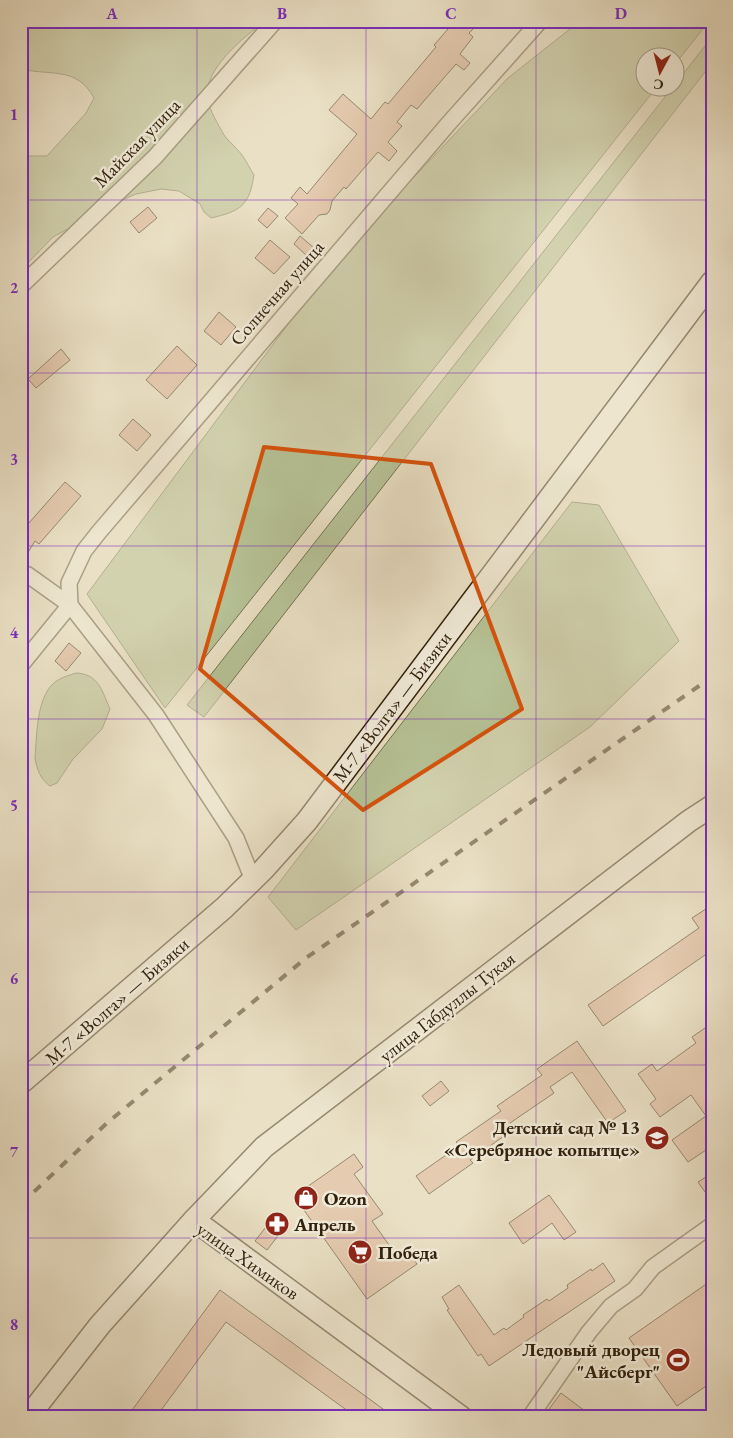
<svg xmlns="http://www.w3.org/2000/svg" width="733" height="1438" font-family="'EB Garamond',serif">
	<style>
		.green { fill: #b6c296; stroke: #747251 }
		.building { fill: #e0b197; stroke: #31210c }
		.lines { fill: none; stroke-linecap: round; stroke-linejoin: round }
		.street-casing { stroke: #5f513a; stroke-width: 18 }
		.secondary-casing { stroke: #31210c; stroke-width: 24 }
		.street { stroke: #f1ebd9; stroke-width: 15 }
		.secondary { stroke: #f1ebd9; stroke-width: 21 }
		.rail { stroke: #31210c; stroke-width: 4; stroke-dasharray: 9 9; stroke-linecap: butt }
		.marked { fill: none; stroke: #d6530c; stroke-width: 4; stroke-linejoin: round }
		.grid { fill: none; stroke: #7b2cbf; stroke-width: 1; stroke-opacity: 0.55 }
		.labels { text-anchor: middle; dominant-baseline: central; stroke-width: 5; stroke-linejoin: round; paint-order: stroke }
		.street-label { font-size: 19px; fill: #31210c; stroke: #f1ebd9 }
		.poi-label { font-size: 19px; font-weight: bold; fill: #31210c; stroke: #f1ebd9; text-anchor: start }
		.neatline { fill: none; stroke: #7b2cbf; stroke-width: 2 }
		.grid-label { font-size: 16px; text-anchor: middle; font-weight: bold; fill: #7b2cbf }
	</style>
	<rect width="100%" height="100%" fill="#eae0c5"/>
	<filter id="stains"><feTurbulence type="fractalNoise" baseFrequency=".004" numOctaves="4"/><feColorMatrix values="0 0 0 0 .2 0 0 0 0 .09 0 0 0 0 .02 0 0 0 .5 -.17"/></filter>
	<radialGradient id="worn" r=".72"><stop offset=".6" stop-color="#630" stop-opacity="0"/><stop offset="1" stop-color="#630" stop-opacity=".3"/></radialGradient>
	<g class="green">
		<path d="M21 21H265C244 37 202 70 208 99 210 112 218 124 224 135 229 142 237 148 242 155 247 162 250 169 254 175 249 206 241 211 211 218L204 212 200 204 179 191 161 189 136 194 113 204 53 237 21 270V156H47L86 113 94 98C77 66 50 76 21 69Z"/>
		<path d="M580 21H709L676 63V58H646V88H656L165 708 87 594 339 256 508 78Z"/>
		<path d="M712 37V63L204 717 187 705 672 88H676V83Z"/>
		<path d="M572 502 599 505 679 641 590 727 296 930 268 897Z"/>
		<path d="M76 673C99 674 102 691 110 709L102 729 73 759 57 783 50 786C40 779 37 769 35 758 37 735 36 693 58 680 63 677 70 675 76 673Z"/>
	</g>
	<g class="building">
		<path d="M455 21H466L474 28 469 33 473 37 460 54 470 63 464 70 456 64 417 109 411 105 397 122 402 126 388 142 397 151 389 161 378 152 346 189 344 187 332 201 330 210 327 214 319 215 302 234 285 218 298 204 291 198 300 187 307 194 357 134 329 110 343 94 371 119 385 102 388 104 436 47 434 45Z"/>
		<path d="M148 207 157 218 139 233 130 222Z"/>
		<path d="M268 208 278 216 267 228 258 220Z"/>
		<path d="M300 236 314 248 307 256 294 244Z"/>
		<path d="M270 240 290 257 274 274 255 258Z"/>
		<path d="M219 312 236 327 221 345 204 331Z"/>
		<path d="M177 346 197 365 167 399 146 380Z"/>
		<path d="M61 349 70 360 36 388 28 379Z"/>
		<path d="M133 419 151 435 137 451 119 435Z"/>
		<path d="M65 482 81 496 39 544 35 541 21 564V532Z"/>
		<path d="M69 643 81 653 66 671 55 661Z"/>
		<path d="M712 905V959L705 955 603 1026 588 1005 699 928 692 918Z"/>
		<path d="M708 1026 712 1031V1146L688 1162 672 1140 706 1116 691 1095 660 1117 650 1104 656 1099 638 1074 652 1064 657 1071 696 1043 692 1037Z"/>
		<path d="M577 1041 626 1111 608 1123 572 1072 550 1087 554 1093 510 1123 514 1129 470 1160 473 1163 429 1194 416 1176 459 1146 456 1142 501 1111 497 1106 542 1075 537 1069Z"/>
		<path d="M441 1081 449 1091 430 1106 422 1096Z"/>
		<path d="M354 1154 363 1167 354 1174 383 1214 372 1221 399 1259 409 1253 417 1264 367 1299 294 1196Z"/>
		<path d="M712 1173V1187L705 1192 698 1182Z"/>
		<path d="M549 1195 576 1232 564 1240 552 1223 523 1244 509 1223Z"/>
		<path d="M276 1214 288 1223 267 1250 255 1241Z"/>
		<path d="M603 1263 615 1281 489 1366 481 1354 478 1356 447 1310 449 1309 442 1297 459 1285 494 1335 504 1328 506 1330 524 1317 523 1315 547 1299 549 1301 568 1288 567 1285 591 1269 592 1271Z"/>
		<path d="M712 1280V1382L677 1406 629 1338Z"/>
		<path d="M220 1290 394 1417H356L226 1322 156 1417H127Z"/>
		<path d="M561 1393 593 1417H543Z"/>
	</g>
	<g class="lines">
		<defs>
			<g id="street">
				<path d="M21 286 155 157 275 21"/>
				<path d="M21 573 28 575 70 605 156 715 236 838 253 880"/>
				<path d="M70 605 69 583 84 551 99 532 449 123 540 21"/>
				<path d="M21 665 70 605"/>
				<path d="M530 1417 589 1332 611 1306 635 1289 653 1267 712 1225"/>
			</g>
			<g id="secondary">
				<path d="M21 1083 224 908 263 870 307 821 712 282"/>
				<path d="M194 1220 461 1417"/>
				<path d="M28 1417 100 1325 194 1220 264 1147 689 821 712 806"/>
			</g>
		</defs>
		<use href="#street" class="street-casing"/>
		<use href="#secondary" class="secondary-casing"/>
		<use href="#street" class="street"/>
		<use href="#secondary" class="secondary"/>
		<path class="rail" d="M21 1204 107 1123 306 958 712 677"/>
	</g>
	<path d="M0 0H733V1438H0ZM264 447 431 464 522 709 363 810 200 669Z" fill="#eae0c5" fill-opacity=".55" fill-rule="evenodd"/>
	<path class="marked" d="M264 447 431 464 522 709 363 810 200 669Z"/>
	<path class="grid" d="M197 21V1417M366 21V1417M536 21V1417M21 200H712M21 373H712M21 546H712M21 719H712M21 892H712M21 1065H712M21 1238H712"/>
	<defs>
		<symbol id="school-disc" viewBox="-11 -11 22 22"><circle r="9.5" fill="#8f2418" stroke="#f1ebd9"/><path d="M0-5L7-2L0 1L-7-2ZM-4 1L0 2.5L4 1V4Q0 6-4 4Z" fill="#fff"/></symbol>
		<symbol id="shop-disc" viewBox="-11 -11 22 22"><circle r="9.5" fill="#8f2418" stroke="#f1ebd9"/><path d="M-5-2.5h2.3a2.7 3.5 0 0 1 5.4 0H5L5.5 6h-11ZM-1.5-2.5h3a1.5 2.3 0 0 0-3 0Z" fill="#fff"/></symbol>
		<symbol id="pharmacy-disc" viewBox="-11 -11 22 22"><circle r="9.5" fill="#8f2418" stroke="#f1ebd9"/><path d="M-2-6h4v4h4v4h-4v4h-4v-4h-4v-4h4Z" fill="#fff"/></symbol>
		<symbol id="supermarket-disc" viewBox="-11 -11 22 22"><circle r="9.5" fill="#8f2418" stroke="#f1ebd9"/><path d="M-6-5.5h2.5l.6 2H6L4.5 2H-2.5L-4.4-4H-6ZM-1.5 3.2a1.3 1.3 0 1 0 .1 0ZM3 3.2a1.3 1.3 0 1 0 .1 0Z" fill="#fff"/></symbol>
		<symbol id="stadium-disc" viewBox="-11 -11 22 22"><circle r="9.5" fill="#8f2418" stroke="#f1ebd9"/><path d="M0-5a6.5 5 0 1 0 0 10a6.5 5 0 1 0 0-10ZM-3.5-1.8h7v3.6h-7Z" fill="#fff"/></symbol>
	</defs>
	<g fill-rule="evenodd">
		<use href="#school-disc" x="643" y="1124" width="28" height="28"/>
		<use href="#shop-disc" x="292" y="1184" width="28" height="28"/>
		<use href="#pharmacy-disc" x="263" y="1210" width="28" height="28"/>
		<use href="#supermarket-disc" x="346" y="1238" width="28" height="28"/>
		<use href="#stadium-disc" x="664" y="1346" width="28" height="28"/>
	</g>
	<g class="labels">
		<g class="street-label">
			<text transform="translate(137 143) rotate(-46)">Майская улица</text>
			<text transform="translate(277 293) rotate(-49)">Солнечная улица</text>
			<text transform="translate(392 707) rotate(-53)">М-7 «Волга» — Бизяки</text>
			<text transform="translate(117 1001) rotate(-41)">М-7 «Волга» — Бизяки</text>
			<text transform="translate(447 1007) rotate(-38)">улица Габдуллы Тукая</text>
			<text transform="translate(248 1261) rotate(35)">улица Химиков</text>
		</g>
		<g class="poi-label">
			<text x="640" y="1127" text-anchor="end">Детский сад № 13<tspan x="640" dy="22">«Серебряное копытце»</tspan></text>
			<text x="324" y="1198">Ozon</text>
			<text x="294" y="1224">Апрель</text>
			<text x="378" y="1252">Победа</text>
			<text x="660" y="1349" text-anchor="end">Ледовый дворец<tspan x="660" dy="22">"Айсберг"</tspan></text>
		</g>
	</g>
	<rect width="733" height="1438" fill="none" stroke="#eae0c5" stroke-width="55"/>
	<g transform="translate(660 72) rotate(187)"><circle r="24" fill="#f1ebd9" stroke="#a49a87"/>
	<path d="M0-4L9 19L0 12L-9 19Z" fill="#8f2418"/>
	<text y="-8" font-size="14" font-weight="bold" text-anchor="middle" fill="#31210c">С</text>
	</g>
	<rect x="28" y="28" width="678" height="1382" class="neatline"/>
	<g class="grid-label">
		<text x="112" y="19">A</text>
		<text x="282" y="19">B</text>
		<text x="451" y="19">C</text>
		<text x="621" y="19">D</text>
		<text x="14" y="120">1</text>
		<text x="14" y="293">2</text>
		<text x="14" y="465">3</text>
		<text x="14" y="638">4</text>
		<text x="14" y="811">5</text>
		<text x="14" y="984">6</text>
		<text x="14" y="1157">7</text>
		<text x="14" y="1330">8</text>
	</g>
	<rect width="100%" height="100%" filter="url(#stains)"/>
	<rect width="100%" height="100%" fill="url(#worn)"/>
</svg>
